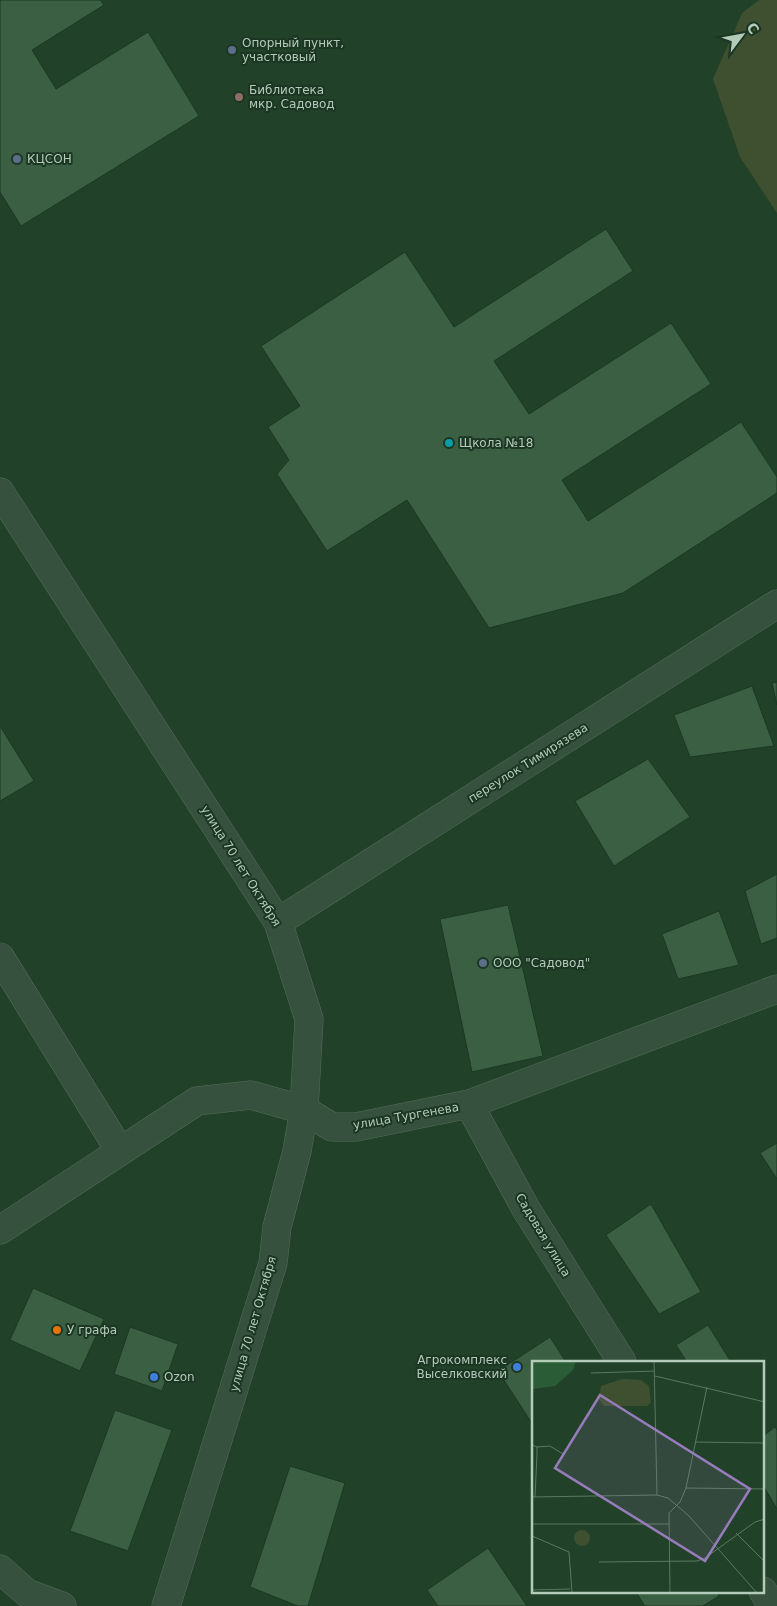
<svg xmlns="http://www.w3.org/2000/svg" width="777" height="1606" font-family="'DejaVu Sans',sans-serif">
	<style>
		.green { fill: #3e502f }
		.building { fill: #3a5f43; stroke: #1d3824 }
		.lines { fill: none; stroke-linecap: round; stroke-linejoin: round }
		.minor-casing { stroke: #546e5b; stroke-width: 29 }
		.minor { stroke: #36513d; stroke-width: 28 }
		.service-dot { fill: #5c6f8a; stroke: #1b3622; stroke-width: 2 }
		.education-dot { fill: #8d6e63; stroke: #1b3622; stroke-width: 2 }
		.culture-dot { fill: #0f9aa8; stroke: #1b3622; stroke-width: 2 }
		.food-dot { fill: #e8710a; stroke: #1b3622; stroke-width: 2 }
		.shop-dot { fill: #3f7fe0; stroke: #1b3622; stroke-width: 2 }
		.labels { text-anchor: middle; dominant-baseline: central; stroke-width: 4; stroke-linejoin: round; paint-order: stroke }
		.poi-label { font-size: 12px; fill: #b3cbb9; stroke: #1b3622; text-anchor: start }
		.street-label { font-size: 12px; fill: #b3cbb9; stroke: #1b3622 }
		.inset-road { fill: none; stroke: #5c7863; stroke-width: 1 }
		.view { fill: #977cbc; fill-opacity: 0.15; stroke: #977cbc; stroke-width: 2.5 }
		.inset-edge { fill: none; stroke: #b3cbb9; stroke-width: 2.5 }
	</style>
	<rect width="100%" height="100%" fill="#224129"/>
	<path class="green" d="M759 0H777V213L740 157 713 79 742 13Z"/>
	<g class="building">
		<path d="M0 0H100L104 5 32 50 56 89 148 32 199 116 21 226 0 192Z"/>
		<path d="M606 229 633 271 494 361 529 414 671 323 711 384 562 480 588 521 741 422 777 477V493L623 593 489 628 407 500 327 551 277 474 289 460 268 427 300 406 261 346 405 252 454 327Z"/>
		<path d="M777 682V705L772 683Z"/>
		<path d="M752 686 774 746 690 757 674 715Z"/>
		<path d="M0 726 34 781 0 801Z"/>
		<path d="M648 759 690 817 614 866 575 801Z"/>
		<path d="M777 874V938L761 944 745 891Z"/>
		<path d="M508 905 543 1056 472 1072 440 919Z"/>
		<path d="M719 911 739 965 678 979 662 934Z"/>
		<path d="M777 1143V1179L760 1153Z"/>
		<path d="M651 1204 701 1292 659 1314 606 1235Z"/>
		<path d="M33 1288 104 1319 80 1371 10 1340Z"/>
		<path d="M708 1325 731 1362H687L676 1345Z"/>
		<path d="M130 1327 178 1344 162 1391 114 1374Z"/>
		<path d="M550 1337 566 1362H533V1425L498 1371Z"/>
		<path d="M115 1410 172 1430 128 1551 70 1531Z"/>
		<path d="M775 1427 777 1430V1509L763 1485V1436Z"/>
		<path d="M290 1466 345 1483 308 1606H298L250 1587Z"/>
		<path d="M488 1548 527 1606H438L427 1590Z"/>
		<path d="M636 1592H717L719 1596 703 1606H645Z"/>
	</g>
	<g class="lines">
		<defs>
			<g id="minor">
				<path d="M0 492 278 922 309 1019 304 1110 297 1151 277 1227 273 1263 166 1606"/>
				<path d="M278 922 777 604"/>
				<path d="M0 957 120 1151"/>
				<path d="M469 1104 526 1209 622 1362"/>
				<path d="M0 1230 197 1101 251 1095 304 1110 332 1127H356L469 1104 777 989"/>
				<path d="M0 1569 27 1593 62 1606"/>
				<path d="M763 1591 772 1606"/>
			</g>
		</defs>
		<use href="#minor" class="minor-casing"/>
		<use href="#minor" class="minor"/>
	</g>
	<g class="service-dot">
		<circle cx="232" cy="50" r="5"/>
		<circle cx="17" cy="159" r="5"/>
		<circle cx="483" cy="963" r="5"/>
	</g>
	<circle class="education-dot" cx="239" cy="97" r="5"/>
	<circle class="culture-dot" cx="449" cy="443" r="5"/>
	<circle class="food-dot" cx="57" cy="1330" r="5"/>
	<g class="shop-dot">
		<circle cx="517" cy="1367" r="5"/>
		<circle cx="154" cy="1377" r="5"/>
	</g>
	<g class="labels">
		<g class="poi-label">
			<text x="242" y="43">Опорный пункт,<tspan x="242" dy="14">участковый</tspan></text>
			<text x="249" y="90">Библиотека<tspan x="249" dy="14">мкр. Садовод</tspan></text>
			<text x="27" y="159">КЦСОН</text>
			<text x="459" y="443">Щкола №18</text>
			<text x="493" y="963">ООО "Садовод"</text>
			<text x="67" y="1330">У графа</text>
			<text x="507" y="1360" text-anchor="end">Агрокомплекс<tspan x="507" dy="14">Выселковский</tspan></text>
			<text x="164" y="1377">Ozon</text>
		</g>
		<g class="street-label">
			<text transform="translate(528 763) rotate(-32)">переулок Тимирязева</text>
			<text transform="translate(241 866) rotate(58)">улица 70 лет Октября</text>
			<text transform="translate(406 1116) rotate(-10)">улица Тургенева</text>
			<text transform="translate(543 1235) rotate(59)">Садовая улица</text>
			<text transform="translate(253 1324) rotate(-74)">улица 70 лет Октября</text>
		</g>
	</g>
	<g transform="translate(532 1361)">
		<rect width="232" height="232" fill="#224129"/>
		<path d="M90 18 109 19 117 25 119 41 115 45H72L67 38 69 25ZM42 177a8 8 0 1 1 16 0a8 8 0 1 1-16 0Z" fill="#3e502f"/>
		<path d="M0 0H44L41 9 23 25 0 28Z" fill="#2a5d36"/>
		<path class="inset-road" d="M122 0 125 134M59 12 123 10M123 15 233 41M163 81 233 82M0 84 5 86V92L3 136M5 86 18 85 31 93M154 127 233 128M0 136 125 134 136 137 157 155 225 232M0 163H137M204 172 233 201M0 175 37 191 40 232M67 201 165 200 173 197 223 161 233 158M0 229 38 228M138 232 137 152 148 141 154 127 175 26"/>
		<path class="view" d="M68 34 218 128 173 200 23 107Z"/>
		<rect width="232" height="232" class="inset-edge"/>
	</g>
	<g transform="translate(742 35) rotate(58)" stroke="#1b3622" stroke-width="4" paint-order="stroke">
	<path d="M0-4L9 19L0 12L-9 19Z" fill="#b3cbb9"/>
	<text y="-8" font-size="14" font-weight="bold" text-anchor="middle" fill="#b3cbb9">С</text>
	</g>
</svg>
